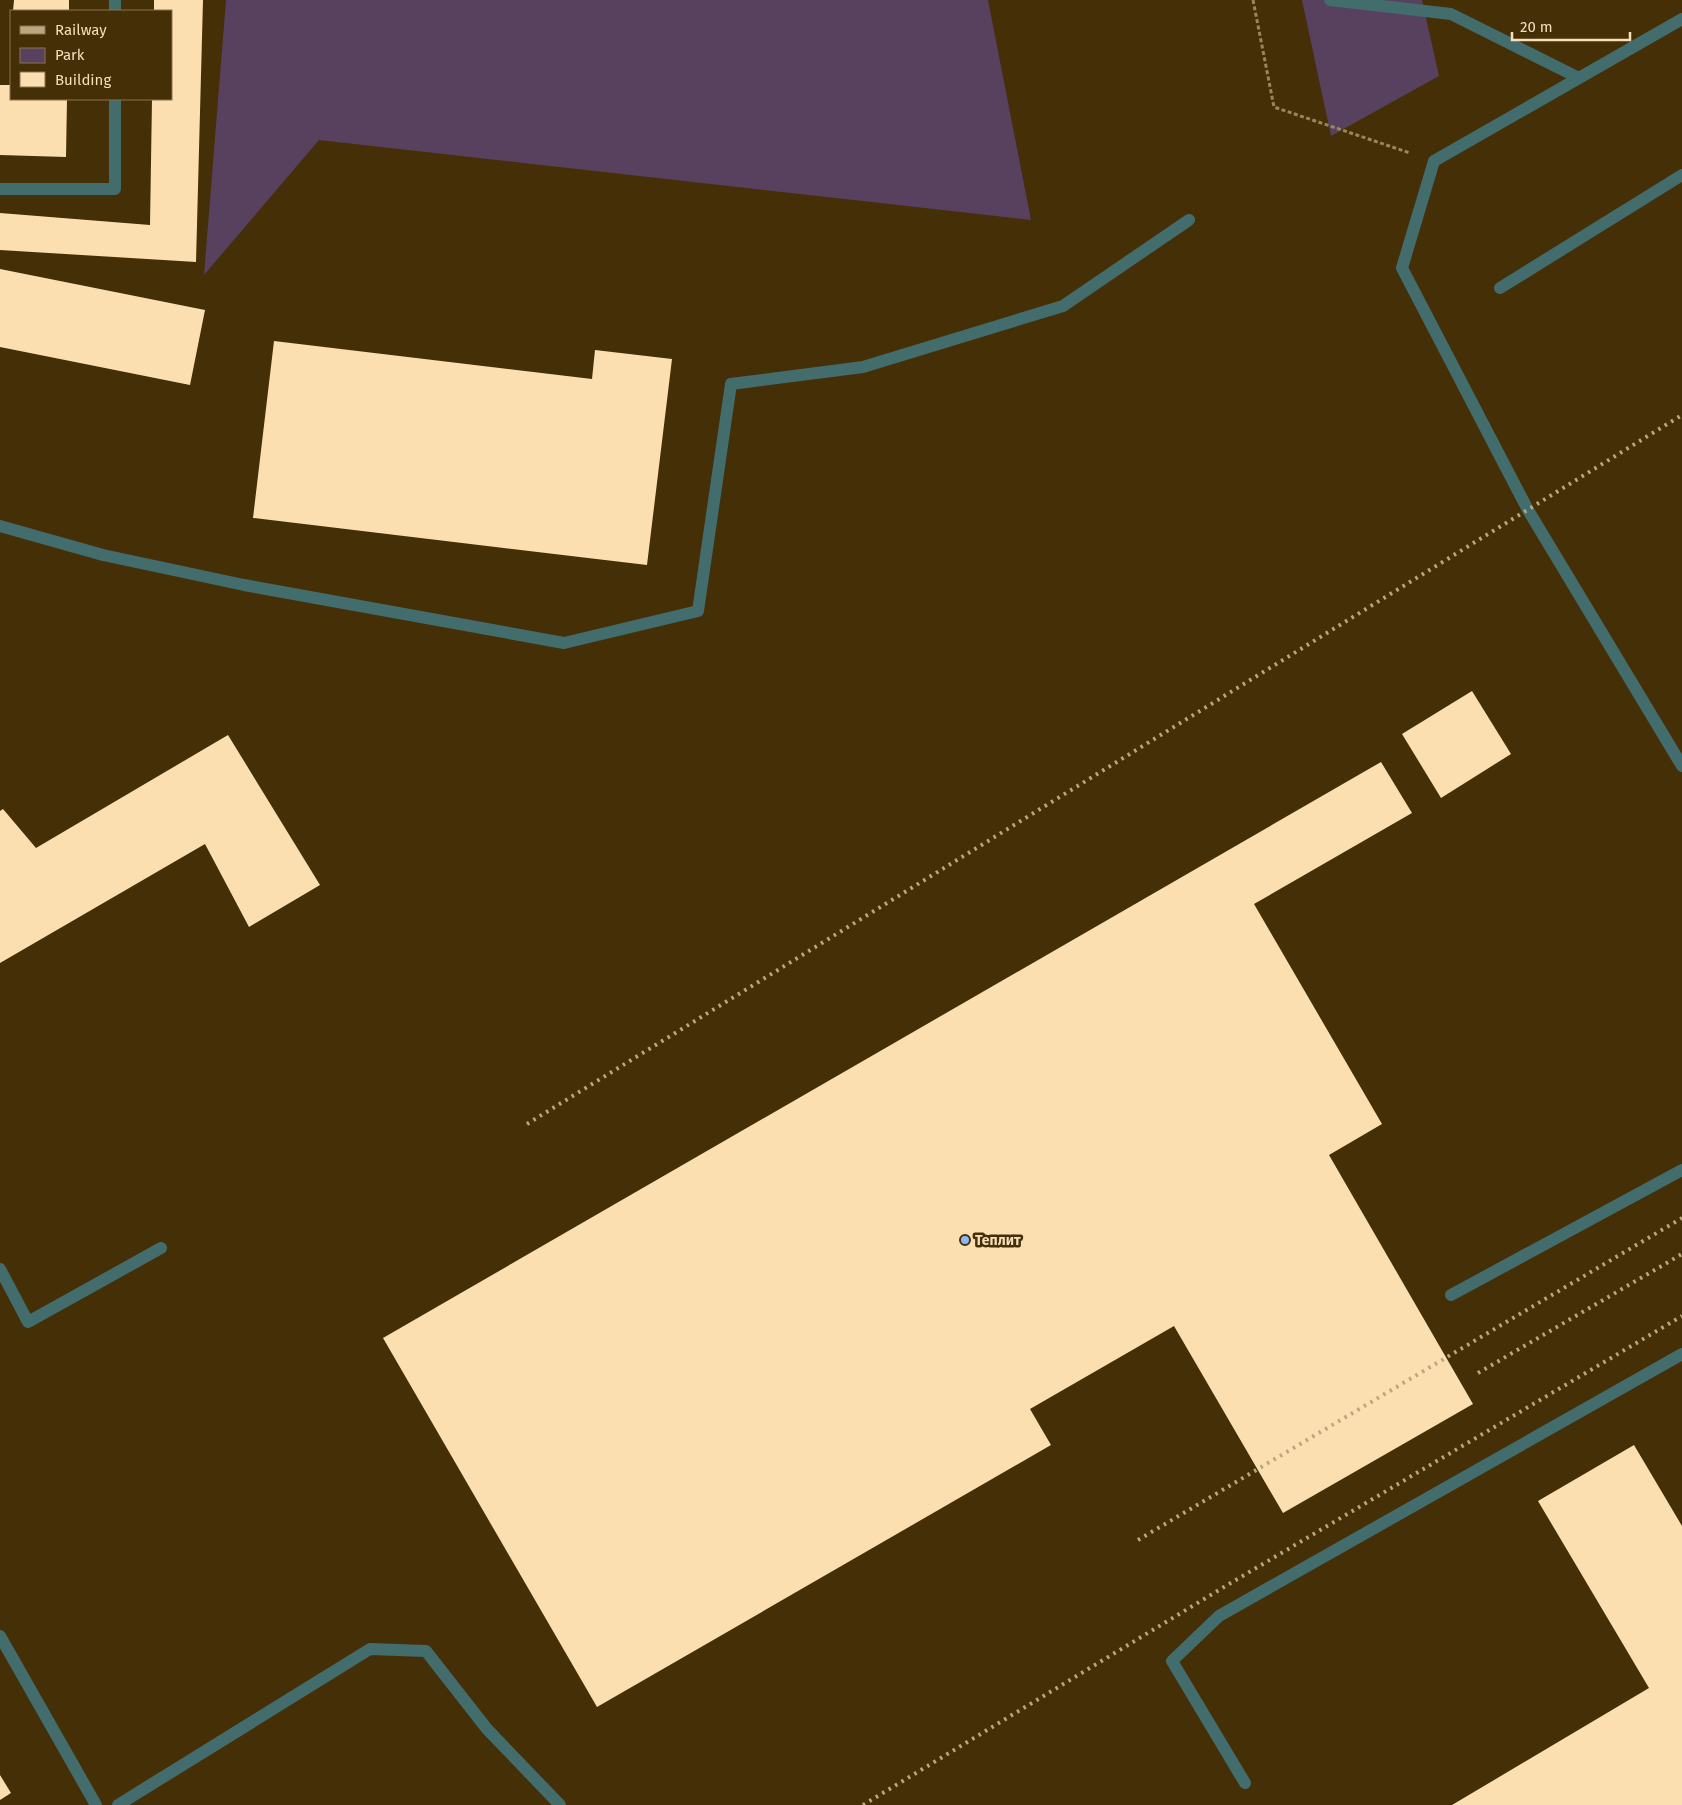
<svg xmlns="http://www.w3.org/2000/svg" width="1682" height="1805" font-family="'Fira Sans',sans-serif">
	<style>
		.green { fill: #58405f }
		.building { fill: #fcdfb1 }
		.lines { fill: none; stroke-linecap: round; stroke-linejoin: round }
		.path { stroke: #9b855f; stroke-width: 3; stroke-dasharray: 4 2.5; stroke-linecap: butt }
		.lane { stroke: #436c6d; stroke-width: 12 }
		.rail { stroke: #bca681; stroke-width: 4; stroke-dasharray: 2.5 5; stroke-linecap: butt }
		.poi-dot { fill: #8db9fc; stroke: #442f06; stroke-width: 2 }
		.labels { text-anchor: middle; dominant-baseline: central; stroke-width: 5; stroke-linejoin: round; paint-order: stroke }
		.poi-label { font-size: 14px; font-weight: bold; fill: #f6dfbd; stroke: #442f06; text-anchor: start }
	</style>
	<rect width="100%" height="100%" fill="#442f06"/>
	<g class="green">
		<path d="M226 0H988L1031 220 319 140 204 275Z"/>
		<path d="M1302 0H1422L1439 76 1331 136Z"/>
	</g>
	<g class="building">
		<path d="M14 0H69V11H13Z"/>
		<path d="M154 0H203L196 262 0 250V213L150 225 152 99H171V11H154Z"/>
		<path d="M0 85H11V99H67L66 157 0 155Z"/>
		<path d="M0 269 205 310 190 385 0 347Z"/>
		<path d="M274 341 592 379 595 350 672 359 647 565 253 518Z"/>
		<path d="M1472 691 1511 754 1441 798 1402 734Z"/>
		<path d="M228 735 320 885 249 927 205 844 0 963V811L3 809 36 848Z"/>
		<path d="M1381 762 1412 813 1254 904 1382 1124 1329 1155 1473 1404 1283 1513 1174 1326 1030 1409 1051 1445 597 1707 383 1338Z"/>
		<path d="M1634 1445 1682 1526V1805H1452L1649 1688 1538 1501Z"/>
		<path d="M0 1775 11 1793 0 1800Z"/>
	</g>
	<g class="lines">
		<path class="path" d="M1253 0 1274 107 1410 153"/>
		<g class="lane">
			<path d="M115 0V11"/>
			<path d="M1330 0 1451 14 1579 78"/>
			<path d="M1682 19 1434 161 1402 268 1528 510 1682 766"/>
			<path d="M0 189H115V99"/>
			<path d="M1500 288 1682 175"/>
			<path d="M0 526 103 555 244 585 564 643 698 611 731 384 863 367 1063 306 1189 220"/>
			<path d="M0 1269 28 1322 161 1248"/>
			<path d="M1451 1295 1682 1170"/>
			<path d="M0 1636 96 1805"/>
			<path d="M1245 1783 1172 1661 1219 1616 1682 1354"/>
			<path d="M118 1805 370 1649 426 1651 487 1729 560 1805"/>
		</g>
		<g class="rail">
			<path d="M527 1124 1682 415"/>
			<path d="M1478 1373 1682 1254"/>
			<path d="M1138 1540 1682 1218"/>
			<path d="M863 1805 1224 1587 1682 1316"/>
		</g>
	</g>
	<circle class="poi-dot" cx="965" cy="1240" r="5"/>
	<g class="labels">
		<g class="poi-label">
			<text x="975" y="1240">Теплит</text>
		</g>
	</g>
	<rect x="10" y="10" width="162" height="90" fill="#442f06" stroke="#8b754f"/>
	<rect x="20" y="26" width="25" height="8" fill="#bca681" stroke="#8b754f"/>
	<text x="55" y="35" font-size="15" fill="#f6dfbd">Railway</text>
	<rect x="20" y="48" width="25" height="15" fill="#58405f" stroke="#8b754f"/>
	<text x="55" y="60" font-size="15" fill="#f6dfbd">Park</text>
	<rect x="20" y="72" width="25" height="15" fill="#fcdfb1" stroke="#8b754f"/>
	<text x="55" y="85" font-size="15" fill="#f6dfbd">Building</text>
	<path d="M1512 32v8h118v-8" fill="none" stroke="#f6dfbd" stroke-width="2.5"/>
	<text x="1520" y="32" font-size="15" fill="#f6dfbd" stroke="#442f06" stroke-width="4" paint-order="stroke">20 m</text>
</svg>
